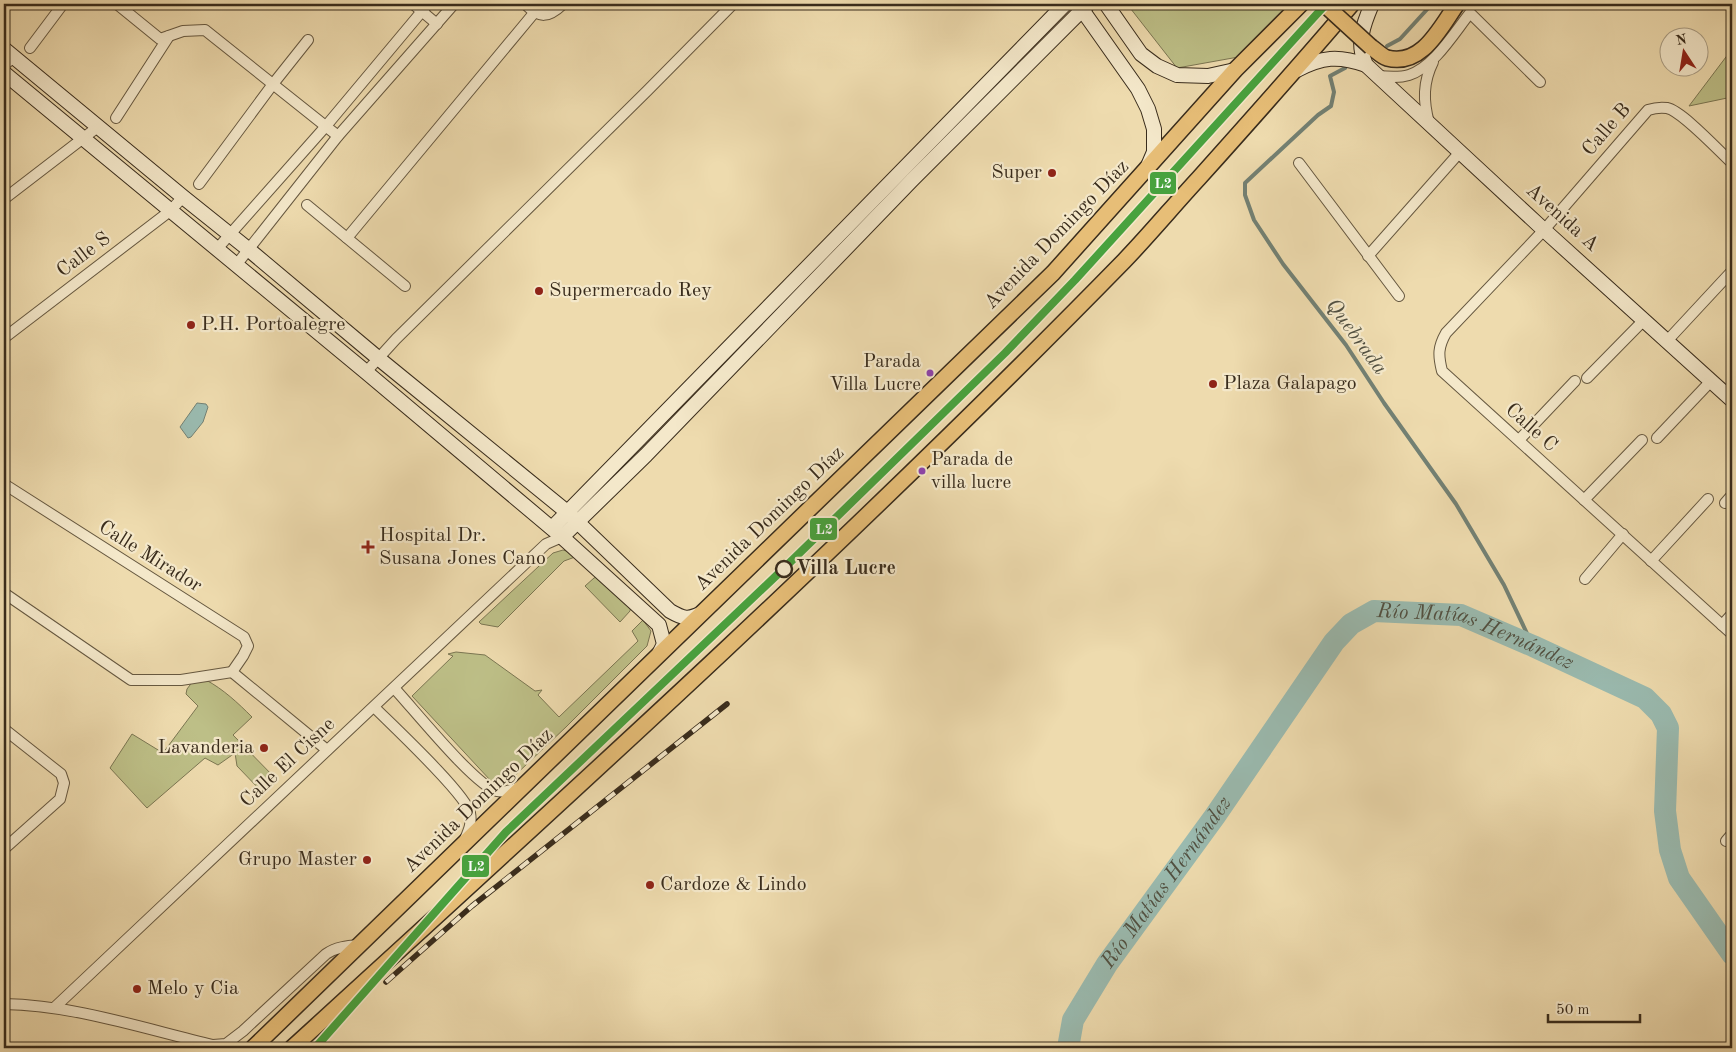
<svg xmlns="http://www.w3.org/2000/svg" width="1736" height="1052" font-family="'Old Standard TT',serif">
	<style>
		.green { fill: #bdbf87; stroke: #7b7652 }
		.water { fill: #9abaaf; stroke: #738174 }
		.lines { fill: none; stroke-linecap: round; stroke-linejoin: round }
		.stream { stroke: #738174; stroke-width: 4 }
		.river { stroke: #9abaaf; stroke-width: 22 }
		.street-casing { stroke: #665840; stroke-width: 12 }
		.secondary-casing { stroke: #392c1c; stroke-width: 16 }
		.primary-casing { stroke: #392c1c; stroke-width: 18 }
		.street { stroke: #f4e8ca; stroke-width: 10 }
		.secondary { stroke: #f4e8ca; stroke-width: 14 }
		.primary { stroke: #e7be77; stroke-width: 15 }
		.rail-casing { stroke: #392c1c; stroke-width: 5.5 }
		.rail { stroke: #f4e8ca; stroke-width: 4; stroke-dasharray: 11; stroke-linecap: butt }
		.primary-bridge-casing { stroke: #392c1c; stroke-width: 18; stroke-linecap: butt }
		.primary-bridge { stroke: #e7be77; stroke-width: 15 }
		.metro-1-casing { stroke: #f4e8ca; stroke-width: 11 }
		.metro-1 { stroke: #48a23e; stroke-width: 8 }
		.poi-dot { fill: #8f2418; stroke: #f4e8ca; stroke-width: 2 }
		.bus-dot { fill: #8e44ad; stroke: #f4e8ca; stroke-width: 2 }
		.stop-dot { fill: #f4e8ca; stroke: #392c1c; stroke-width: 2.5 }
		.labels { text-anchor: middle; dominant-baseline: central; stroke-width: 4.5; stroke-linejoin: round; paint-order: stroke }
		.bus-label { font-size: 19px; fill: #392c1c; stroke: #f4e8ca; text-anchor: end }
		.street-label { font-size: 20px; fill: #392c1c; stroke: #f4e8ca }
		.poi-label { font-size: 20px; fill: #392c1c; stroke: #f4e8ca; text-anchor: start }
		.stop-label { font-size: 20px; font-weight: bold; fill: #392c1c; stroke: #f4e8ca; text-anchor: start }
		.water-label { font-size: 21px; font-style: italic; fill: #515041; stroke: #f4e8ca }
		.line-badge { stroke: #f4e8ca; stroke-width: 2 }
		.badge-label { font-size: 14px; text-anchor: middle; font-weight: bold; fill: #fff }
	</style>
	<rect width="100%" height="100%" fill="#eedbae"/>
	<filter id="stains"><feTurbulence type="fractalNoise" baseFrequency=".004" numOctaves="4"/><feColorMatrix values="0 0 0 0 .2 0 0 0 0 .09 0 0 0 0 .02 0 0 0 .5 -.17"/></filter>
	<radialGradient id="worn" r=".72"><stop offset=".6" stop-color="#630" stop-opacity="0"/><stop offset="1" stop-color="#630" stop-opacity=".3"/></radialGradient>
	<g class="green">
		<path d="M1127 4H1301L1244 56 1177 68Z"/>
		<path d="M1732 49V97L1689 106Z"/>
		<path d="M563 550 576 554 575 557 564 561 498 627 481 624 479 622 553 553Z"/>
		<path d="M598 576 631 606 630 611 620 622 585 586 594 578Z"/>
		<path d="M643 620 651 631 647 646 566 727 509 781 501 783 491 781 412 696 453 656 448 654 456 652 485 655 535 691 542 690 538 695 559 717 638 641 632 631Z"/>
		<path d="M206 680C223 689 238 703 252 717L233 735 278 781 262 792 237 766 235 753 218 765 205 758 147 808 110 768 132 734 163 753 198 706 186 694 187 689 193 681Z"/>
	</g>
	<path class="water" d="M197 403 206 404 208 407 203 422 191 437 188 438 180 427Z"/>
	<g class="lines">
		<g class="stream">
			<path d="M1387 46 1400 39 1432 4"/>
			<path d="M1345 68 1330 76 1334 92 1331 106 1318 115 1245 183V195L1254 220 1283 264 1346 345 1384 403 1456 504 1504 585 1533 646"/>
		</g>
		<path class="river" id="s1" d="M1068 1048 1073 1020 1107 964 1215 816 1334 642 1351 624 1374 611 1461 615 1533 646 1645 698 1661 714 1668 728 1665 811 1670 850 1679 878 1732 954"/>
		<defs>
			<g id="street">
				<path d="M117 4 160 39 183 31 205 30 338 136"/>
				<path d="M413 4 437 24"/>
				<path d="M525 4C540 19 548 18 563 4"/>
				<path d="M30 48 63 4"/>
				<path d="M4 65 14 57"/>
				<path d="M1378 76C1389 77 1399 78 1409 75 1434 67 1454 33 1470 13L1540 82"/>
				<path d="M116 118 169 36"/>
				<path d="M1429 123C1423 101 1423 82 1433 62"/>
				<path d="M1299 163 1399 296"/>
				<path d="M1732 163C1719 151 1682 111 1667 108 1660 107 1654 108 1648 110L1544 230 1446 333C1438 347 1438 355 1442 371L1732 634"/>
				<path d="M199 184 273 84 308 40"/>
				<path d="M4 199 99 126"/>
				<path d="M307 205 405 286"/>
				<path d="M347 238 534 13"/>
				<path d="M217 249 326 126 428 4"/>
				<path d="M1368 256 1460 152"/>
				<path d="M237 264 338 136 454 4"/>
				<path d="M4 338 170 211 183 197"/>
				<path d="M1667 341 1732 271"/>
				<path d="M366 372 396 339 647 91 733 4"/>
				<path d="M1587 378 1644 320"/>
				<path d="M1657 438 1711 381"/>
				<path d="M1519 440 1575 381"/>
				<path d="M4 484 244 637 248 646 243 656 232 672"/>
				<path d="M1584 500 1642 440"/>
				<path d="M1725 503 1732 495"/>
				<path d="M1651 561 1708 499"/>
				<path d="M1585 579 1623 534"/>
				<path d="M4 593 131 680H181L232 672"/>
				<path d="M1722 625 1732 614"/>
				<path d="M232 672 327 750"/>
				<path d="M394 688C412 707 476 787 497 791 504 793 512 790 519 787"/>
				<path d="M374 707C392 725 466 794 470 813 472 823 469 830 465 839"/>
				<path d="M4 729 61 774 64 783 60 799 4 849"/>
				<path d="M1726 841 1732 834"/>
				<path d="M4 1004C74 1005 145 1029 213 1045L226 1044 243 1031 326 954C336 947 347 946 359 945"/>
				<path d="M54 1008 546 544 562 537"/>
			</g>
			<g id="secondary">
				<path d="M1078 4 1138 89 1148 109 1154 129V152L1148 166"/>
				<path d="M1106 4 1141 54 1157 66 1177 75 1208 76 1235 70"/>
				<path d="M1372 4C1363 25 1356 43 1366 65L1544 230 1732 400"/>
				<path d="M4 49 183 197 248 249 378 358 567 512 670 611C684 619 688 620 702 613"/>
				<path d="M1297 70C1322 57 1338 55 1366 65"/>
				<path d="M4 73 366 372 562 537 659 625 664 644 659 654"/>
				<path d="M552 528 1065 4"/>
				<path d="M562 537 646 455 912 180 1088 4"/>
			</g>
			<g id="primary">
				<path d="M1371 47C1376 50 1381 56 1387 58 1422 67 1440 28 1457 4"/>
				<path d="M253 1048 1053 273 1235 70 1301 4"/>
				<path d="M292 1048C574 791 857 534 1124 261 1150 234 1174 205 1199 178 1251 120 1302 63 1352 4"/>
			</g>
		</defs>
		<use href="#street" class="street-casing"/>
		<use href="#secondary" class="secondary-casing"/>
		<use href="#primary" class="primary-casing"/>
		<use href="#street" class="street"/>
		<use href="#secondary" class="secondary"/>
		<use href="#primary" class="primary"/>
		<defs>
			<path id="rail" d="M386 982 472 906 727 704"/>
		</defs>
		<use href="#rail" class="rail-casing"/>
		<use href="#rail" class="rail"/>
		<defs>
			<path id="primary-bridge" d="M1324 4 1371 47"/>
		</defs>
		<use href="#primary-bridge" class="primary-bridge-casing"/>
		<use href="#primary-bridge" class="primary-bridge"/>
		<defs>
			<path id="metro-1" d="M315 1048 506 832 778 574 1005 353 1075 280 1326 4"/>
		</defs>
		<use href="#metro-1" class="metro-1-casing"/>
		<use href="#metro-1" class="metro-1"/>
	</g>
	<g class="poi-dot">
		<circle cx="1052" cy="173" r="5"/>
		<circle cx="539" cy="291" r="5"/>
		<circle cx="191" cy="325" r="5"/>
		<circle cx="1213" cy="384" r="5"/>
		<path d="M365.5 539.5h5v5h5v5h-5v5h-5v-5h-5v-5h5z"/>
		<circle cx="264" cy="748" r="5"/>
		<circle cx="367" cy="860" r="5"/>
		<circle cx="650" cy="885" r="5"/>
		<circle cx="137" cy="989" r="5"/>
	</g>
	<g class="bus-dot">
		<circle cx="930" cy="373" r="4.5"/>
		<circle cx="922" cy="471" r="4.5"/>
	</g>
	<circle class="stop-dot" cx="784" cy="569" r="8"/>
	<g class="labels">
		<g class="bus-label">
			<text x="921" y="362">Parada<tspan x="921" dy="23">Villa Lucre</tspan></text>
			<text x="931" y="460" text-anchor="start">Parada de<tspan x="931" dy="23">villa lucre</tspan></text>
		</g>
		<g class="street-label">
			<text transform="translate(1607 130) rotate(-49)">Calle B</text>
			<text transform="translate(1562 218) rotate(42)">Avenida A</text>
			<text transform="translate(1057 235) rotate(-46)">Avenida Domingo Díaz</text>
			<text transform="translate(84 255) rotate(-37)">Calle S</text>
			<text transform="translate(1531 428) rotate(42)">Calle C</text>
			<text transform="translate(770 519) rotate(-44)">Avenida Domingo Díaz</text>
			<text transform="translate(150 557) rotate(32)">Calle Mirador</text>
			<text transform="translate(288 763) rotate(-43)">Calle El Cisne</text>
			<text transform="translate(479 801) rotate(-44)">Avenida Domingo Díaz</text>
		</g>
		<g class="poi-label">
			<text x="1042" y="173" text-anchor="end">Super</text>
			<text x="549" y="291">Supermercado Rey</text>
			<text x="201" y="325">P.H. Portoalegre</text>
			<text x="1223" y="384">Plaza Galapago</text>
			<text x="379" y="536">Hospital Dr.<tspan x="379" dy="23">Susana Jones Cano</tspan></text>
			<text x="254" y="748" text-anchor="end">Lavanderia</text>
			<text x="357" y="860" text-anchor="end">Grupo Master</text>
			<text x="660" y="885">Cardoze &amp; Lindo</text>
			<text x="147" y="989">Melo y Cia</text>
		</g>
		<g class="stop-label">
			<text x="796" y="569">Villa Lucre</text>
		</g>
		<g class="water-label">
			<text transform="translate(1356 337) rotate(54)">Quebrada</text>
			<text stroke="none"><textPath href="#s1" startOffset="645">Río Matías Hernández</textPath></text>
			<text stroke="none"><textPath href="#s1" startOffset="195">Río Matías Hernández</textPath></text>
		</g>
	</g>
	<g class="line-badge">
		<rect x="1149" y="171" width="28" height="24" rx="5" fill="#48a23e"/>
		<rect x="809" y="517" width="29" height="24" rx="5" fill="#48a23e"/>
		<rect x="461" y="854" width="29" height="24" rx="5" fill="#48a23e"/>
	</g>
	<g class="badge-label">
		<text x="1163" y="188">L2</text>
		<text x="824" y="534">L2</text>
		<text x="476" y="871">L2</text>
	</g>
	<rect width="1736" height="1052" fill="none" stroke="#eedbae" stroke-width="20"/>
	<rect x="5" y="5" width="1726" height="1042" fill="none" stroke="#392c1c" stroke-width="2.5"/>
	<rect x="10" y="10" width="1716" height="1032" fill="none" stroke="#392c1c"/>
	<g transform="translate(1684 52) rotate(348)"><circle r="24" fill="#f4e8ca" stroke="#a99d84"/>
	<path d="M0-4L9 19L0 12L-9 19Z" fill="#8f2418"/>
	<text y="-8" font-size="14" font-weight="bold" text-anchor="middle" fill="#392c1c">N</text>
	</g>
	<path d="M1548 1014v8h92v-8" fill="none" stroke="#392c1c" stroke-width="2.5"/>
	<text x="1556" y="1014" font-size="15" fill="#392c1c" stroke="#f4e8ca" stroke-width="4" paint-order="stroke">50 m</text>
	<rect width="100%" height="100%" filter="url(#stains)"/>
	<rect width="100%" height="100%" fill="url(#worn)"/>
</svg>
